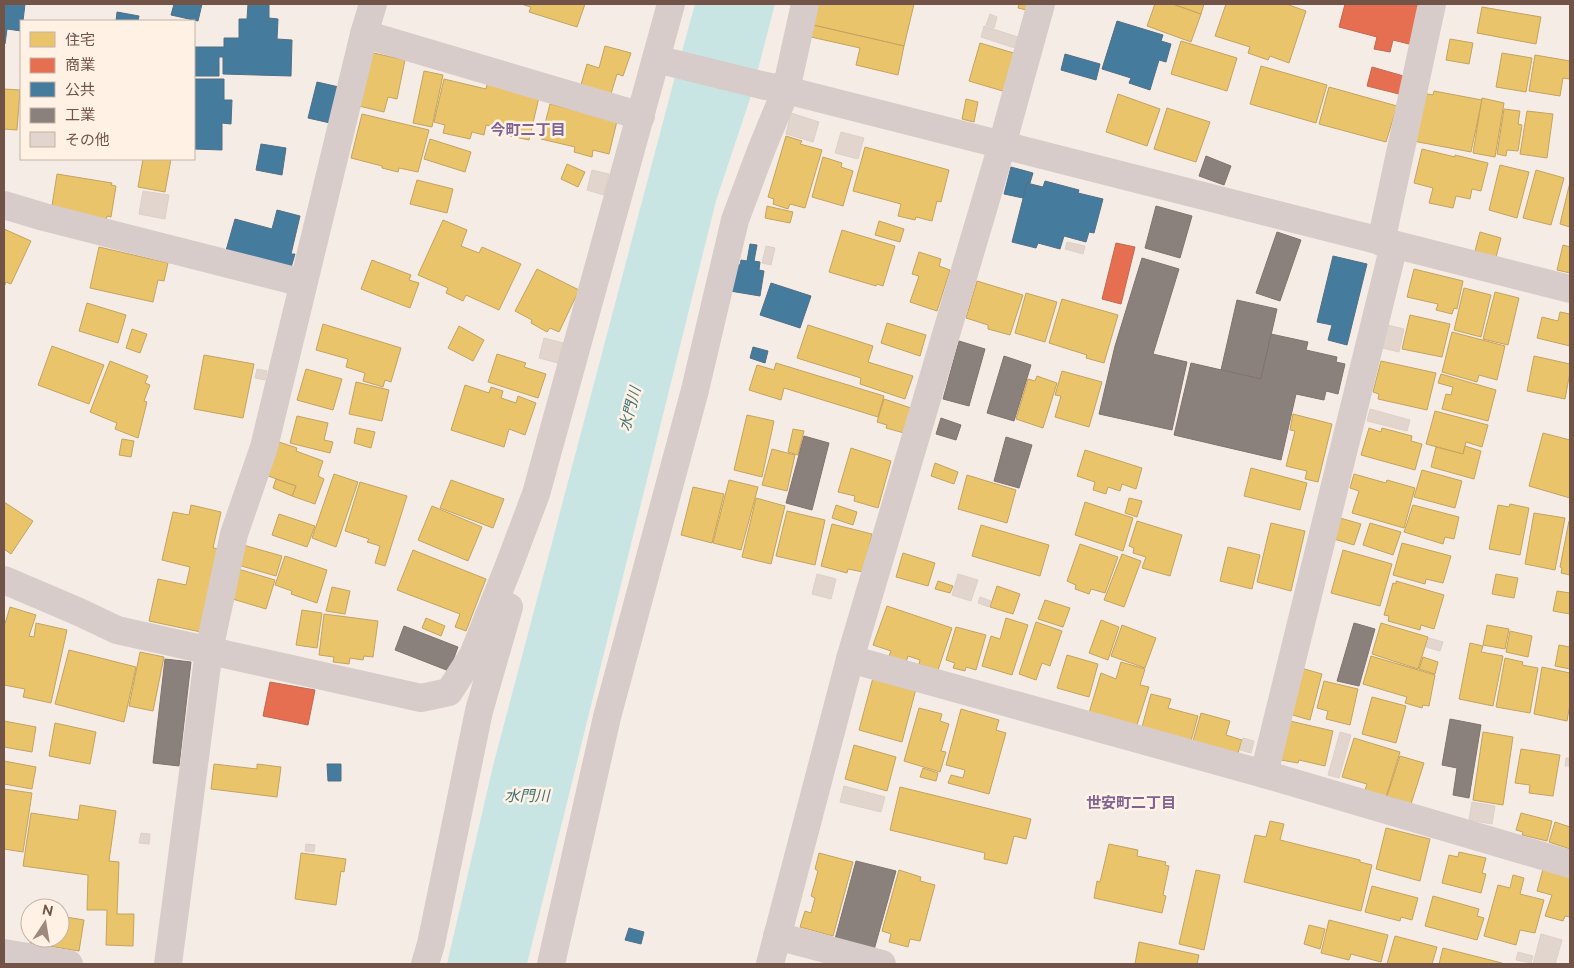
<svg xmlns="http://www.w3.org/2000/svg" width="1574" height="968" font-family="Raleway,'Noto Sans JP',sans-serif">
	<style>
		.water { fill: #c8e5e4 }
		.homes { fill: #e9c46a; stroke: #c5a260 }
		.shops { fill: #e76f51; stroke: #c4674e }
		.public { fill: #457b9d; stroke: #526f84 }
		.industry { fill: #8a817c; stroke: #82736c }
		.building { fill: #e1d5cd; stroke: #ddd0c8 }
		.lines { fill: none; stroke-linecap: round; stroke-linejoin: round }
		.street { stroke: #d7ccc9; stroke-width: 28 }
		.labels { text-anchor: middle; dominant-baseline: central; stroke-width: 5; stroke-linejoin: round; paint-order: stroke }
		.neighbourhood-label { font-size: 15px; font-weight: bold; fill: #7f6394; stroke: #fff2e5 }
		.water-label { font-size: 15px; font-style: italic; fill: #3c7277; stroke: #fff2e5 }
	</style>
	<rect width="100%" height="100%" fill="#f5ede5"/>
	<path class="water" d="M695 4H775L751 96 716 201 527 964H447L493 766 673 84Z"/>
	<g class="homes">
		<path d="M521 4H585L577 27 529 12 531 7Z"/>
		<path d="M818 4H914L904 46 813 25Z"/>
		<path d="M1019 4H1029L1027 10 1018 8Z"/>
		<path d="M1155 4H1173L1201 14 1191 42 1147 26Z"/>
		<path d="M1173 4H1204L1201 14Z"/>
		<path d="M1226 4H1286L1306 11 1289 63 1270 56 1268 60 1248 53 1250 47 1215 36Z"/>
		<path d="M1482 7 1541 17 1536 44 1477 33Z"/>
		<path d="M813 25 904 46 898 75 856 65 860 48 811 37Z"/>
		<path d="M1450 39 1473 43 1469 64 1446 60Z"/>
		<path d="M1181 41 1237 58 1227 91 1171 74Z"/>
		<path d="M980 43 1017 54 1006 92 969 81Z"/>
		<path d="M605 46 631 53 623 76 617 74 610 97 580 88 587 64 599 68Z"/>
		<path d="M369 52 405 60 397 99 388 97 384 112 359 106Z"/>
		<path d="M1502 53 1532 58 1526 92 1496 87Z"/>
		<path d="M1535 55 1570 61V79L1563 78 1560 96 1529 91Z"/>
		<path d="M1261 66 1327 85 1316 123 1250 104Z"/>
		<path d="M424 71 443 75 432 127 413 123Z"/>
		<path d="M444 79 486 89 488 81 540 93 529 140 501 134 502 129 486 125 484 135 472 132 470 139 443 133 445 125 434 122Z"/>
		<path d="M1329 87 1397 106 1386 142 1319 124Z"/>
		<path d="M4 89 20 90 17 130 4 129Z"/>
		<path d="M1434 91 1482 100 1471 152 1413 141 1422 93 1433 95Z"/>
		<path d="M1118 94 1160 109 1147 146 1106 132Z"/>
		<path d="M1482 98 1504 103 1495 157 1473 153Z"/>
		<path d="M966 99 978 102 974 122 962 119Z"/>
		<path d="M550 104 617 121 609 154 593 150 592 157 574 152 575 147 541 139Z"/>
		<path d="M1167 108 1210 122 1196 162 1154 149Z"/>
		<path d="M1504 109 1520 111 1518 124 1522 125 1518 151 1507 150 1506 156 1497 154Z"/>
		<path d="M1527 111 1553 114 1547 158 1520 154Z"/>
		<path d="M362 114 429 130 418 172 399 168 398 172 382 168V166L351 158Z"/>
		<path d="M786 136 802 141 800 144 822 150 805 208 790 204 788 209 773 204 774 199 768 197Z"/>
		<path d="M430 139 471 152 465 172 424 159Z"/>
		<path d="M865 147 949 170 941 202 937 201 932 221 916 217 915 220 898 216 901 204 853 191Z"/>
		<path d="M1422 149 1455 157V155L1488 163 1481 191 1472 189 1470 199 1456 196 1453 208 1429 203 1433 188 1414 183Z"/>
		<path d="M823 157 842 163 841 167 853 171 843 206 812 197Z"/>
		<path d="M143 159H171L165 192 138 187Z"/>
		<path d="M567 164 585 172 578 187 561 179Z"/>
		<path d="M1500 165 1529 172 1517 218 1489 210Z"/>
		<path d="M1536 170 1564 178 1551 225 1523 218Z"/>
		<path d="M57 174 112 183 111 185 116 186 111 217 107 216 106 221 51 212Z"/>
		<path d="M417 180 453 189 447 213 410 204Z"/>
		<path d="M1570 182V227L1560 224Z"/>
		<path d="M767 206 793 212 790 223 765 218Z"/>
		<path d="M443 220 467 230 461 246 479 253 482 247 521 264 499 310 466 295 463 301 446 293 448 288 418 275Z"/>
		<path d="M879 221 904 229 900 242 875 235Z"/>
		<path d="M4 229 31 241 11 284 6 282 4 287Z"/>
		<path d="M842 230 895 246 883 286 877 284 876 286 829 272Z"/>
		<path d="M1480 232 1501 238 1496 257 1475 251Z"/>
		<path d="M1563 245 1570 247V273L1557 270Z"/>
		<path d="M99 247 168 263 164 281 158 280 153 302 90 288Z"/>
		<path d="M919 252 941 259 939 266 950 270 937 311 910 302 919 276 912 274Z"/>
		<path d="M372 260 411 275 409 280 419 283 410 308 361 289Z"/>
		<path d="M537 269 579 290 559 332 550 328 547 332 531 323 532 320 515 311Z"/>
		<path d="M1414 269 1463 281 1457 309 1454 308 1452 314 1436 310 1438 304 1407 297Z"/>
		<path d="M977 281 1023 295 1010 335 988 329V325L966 318Z"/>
		<path d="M1464 288 1491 295 1481 337 1454 330Z"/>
		<path d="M1495 292 1519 298 1508 345 1483 339Z"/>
		<path d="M1026 293 1057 302 1045 342 1015 333Z"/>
		<path d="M1062 299 1118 315 1104 363 1086 358 1087 355 1049 343Z"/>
		<path d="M87 303 126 315 118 343 79 331Z"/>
		<path d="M1560 312 1570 314V346L1537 338 1542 317 1558 321Z"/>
		<path d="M1410 315 1450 324 1442 357 1402 349Z"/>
		<path d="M887 323 926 335 920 356 881 343Z"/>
		<path d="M323 324 401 348 391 382 385 380 383 387 363 381 365 373 346 367 348 359 316 350Z"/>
		<path d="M808 325 873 346 868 362 913 376 905 399 860 384 861 378 797 358Z"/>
		<path d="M459 326 484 340 473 361 448 348Z"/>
		<path d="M132 329 147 334 140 353 126 348Z"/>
		<path d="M1452 332 1505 346 1497 380 1479 375 1477 382 1442 372Z"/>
		<path d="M52 346 104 365 89 404 38 385Z"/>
		<path d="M497 354 526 363 524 367 546 374 538 398 488 382Z"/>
		<path d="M204 355 254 364 243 418 194 409Z"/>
		<path d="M1534 356 1570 364V372L1565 399 1527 391Z"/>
		<path d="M110 361 148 376 145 383 150 385 144 401 147 402 138 438 115 429 117 423 90 412Z"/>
		<path d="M1381 361 1436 373 1427 410 1378 399 1379 394 1373 392Z"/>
		<path d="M776 363 884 396 878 417 784 388 781 400 749 390 757 365 774 370Z"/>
		<path d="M306 369 342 379 333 410 297 400Z"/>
		<path d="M1062 371 1102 382 1089 427 1055 417 1061 396 1055 395Z"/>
		<path d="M1441 374 1496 390 1488 421 1442 409 1446 394 1451 395 1453 387 1438 383Z"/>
		<path d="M1037 376 1057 383 1043 428 1016 419 1028 379 1035 381Z"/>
		<path d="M356 382 389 390 382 421 349 414Z"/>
		<path d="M465 385 489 393 491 387 503 391 501 398 516 403 518 396 536 403 525 435 509 429 504 447 451 430Z"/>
		<path d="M884 399 911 408 904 433 886 428 887 425 877 422Z"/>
		<path d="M1435 411 1488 425 1482 447 1466 442 1463 454 1426 444Z"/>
		<path d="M1293 414 1332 424 1318 482 1305 479 1307 471 1286 466 1295 431 1290 430Z"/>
		<path d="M747 415 774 421 762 477 734 470Z"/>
		<path d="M297 416 328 423 324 440 333 442 330 453 290 443Z"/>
		<path d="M357 428 375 432 371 448 354 443Z"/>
		<path d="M1369 428 1381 432 1382 428 1412 436 1411 441 1422 444 1415 470 1361 455Z"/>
		<path d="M793 429 804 431 798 455 788 452Z"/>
		<path d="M1543 433 1570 440V498L1529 486Z"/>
		<path d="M122 439 134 441 131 457 119 455Z"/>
		<path d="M273 440 297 448 296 451 323 461 318 476 324 479 315 504 292 496 296 486 260 473Z"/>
		<path d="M1465 446 1481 451 1474 479 1431 467 1436 447 1463 454Z"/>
		<path d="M851 448 891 461 878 508 854 501 855 496 838 492Z"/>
		<path d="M772 449 795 455 787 491 762 485Z"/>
		<path d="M1085 450 1142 468 1136 489 1122 484 1120 491 1108 487 1106 494 1093 490 1095 482 1077 476Z"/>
		<path d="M935 463 958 472 954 484 931 476Z"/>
		<path d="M1251 468 1307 483 1300 510 1244 496Z"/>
		<path d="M1422 470 1462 481 1455 508 1414 497Z"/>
		<path d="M334 474 358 482 336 547 312 538Z"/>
		<path d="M1354 474 1386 483 1387 480 1415 488 1404 528 1352 513 1359 491 1350 488Z"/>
		<path d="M967 475 1016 490 1007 523 958 509Z"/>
		<path d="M276 479 296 486 292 496 273 488Z"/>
		<path d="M451 480 504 499 493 528 440 508Z"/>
		<path d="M729 480 758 487 741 550 713 543Z"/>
		<path d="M360 482 407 496 385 566 375 563 380 546 367 542 369 539 345 531Z"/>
		<path d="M693 487 724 494 712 543 681 535Z"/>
		<path d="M756 498 785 506 771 564 742 557Z"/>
		<path d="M1129 498 1142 501 1137 517 1125 513Z"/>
		<path d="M4 502 33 521 11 554 4 549Z"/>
		<path d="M1085 502 1133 518 1123 551 1075 535Z"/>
		<path d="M1510 504 1529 508 1520 555 1489 549 1498 505 1509 507Z"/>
		<path d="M191 505 221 512 213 548 220 549 201 632 149 621 158 579 186 585 190 567 162 560 173 512 189 515Z"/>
		<path d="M836 505 857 512 853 525 832 518Z"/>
		<path d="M1413 505 1459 517 1454 539 1445 537 1443 544 1404 532Z"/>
		<path d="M432 506 482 527 468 561 418 540Z"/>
		<path d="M787 511 825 520 815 565 776 556Z"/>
		<path d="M1534 513 1565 518 1555 570 1525 564Z"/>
		<path d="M279 514 315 526 307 547 272 535Z"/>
		<path d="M1340 518 1361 524 1354 545 1334 539Z"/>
		<path d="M1137 521 1182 535 1170 576 1142 568 1146 557 1133 553 1134 548 1129 546Z"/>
		<path d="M1569 521 1570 522V575L1561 573 1562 568 1560 567Z"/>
		<path d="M1271 523 1305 531 1291 591 1257 582Z"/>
		<path d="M1370 523 1401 532 1393 555 1363 545Z"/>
		<path d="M832 524 872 534 863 572 848 569 847 573 821 566Z"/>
		<path d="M981 525 1049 545 1040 576 972 556Z"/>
		<path d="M236 543 282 556 276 576 231 563Z"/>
		<path d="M1402 543 1451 556 1443 583 1426 579 1425 584 1393 575Z"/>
		<path d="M1080 544 1118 557 1105 593 1091 589 1089 594 1075 589 1076 585 1067 581Z"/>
		<path d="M1228 547 1260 555 1252 589 1220 581Z"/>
		<path d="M413 550 486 579 466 631 455 627 460 614 397 590Z"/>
		<path d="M1343 550 1392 564 1380 606 1331 593Z"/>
		<path d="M903 553 935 563 928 586 896 577Z"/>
		<path d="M1122 554 1141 561 1124 607 1104 600Z"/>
		<path d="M285 556 327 570 317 603 291 594 292 591 275 585Z"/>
		<path d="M235 568 275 580 266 609 226 597Z"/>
		<path d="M1496 574 1518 578 1514 598 1492 594Z"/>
		<path d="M938 581 953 586 950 593 935 589Z"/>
		<path d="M1396 581 1444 595 1434 629 1421 625 1420 630 1388 621 1389 616 1384 615 1393 583 1396 584Z"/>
		<path d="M997 586 1020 594 1013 614 990 607Z"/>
		<path d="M332 587 350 591 345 614 326 611Z"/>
		<path d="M1557 591 1570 593V614L1553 611Z"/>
		<path d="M1045 600 1070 608 1063 627 1038 619Z"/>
		<path d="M887 606 952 628 938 670 919 664 920 660 908 656 906 662 889 656 891 651 873 645Z"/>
		<path d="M10 607 36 615 29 636 34 637 36 623 67 630 51 703 23 697 25 689 4 685V627Z"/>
		<path d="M302 610 322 613 317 648 296 645Z"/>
		<path d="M324 614 378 621 373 657 364 656 363 660 350 658 349 664 333 662 334 657 319 655Z"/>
		<path d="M426 618 445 626 441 636 422 628Z"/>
		<path d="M1006 618 1028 625 1012 675 982 666 991 636 1000 639Z"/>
		<path d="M1101 620 1119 627 1108 660 1089 653Z"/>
		<path d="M1036 622 1062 631 1050 666 1042 663 1036 680 1019 674Z"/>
		<path d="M1381 623 1428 637 1418 669 1372 654Z"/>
		<path d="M1122 625 1156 638 1145 668 1111 656Z"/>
		<path d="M1487 625 1509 629 1505 649 1483 645Z"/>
		<path d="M956 627 986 635 976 670 966 667 965 671 953 668 955 663 946 660Z"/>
		<path d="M1510 631 1532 636 1528 657 1506 652Z"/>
		<path d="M1470 643 1483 646 1481 652 1503 656 1493 706 1459 699Z"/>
		<path d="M1559 645 1570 647V669L1555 666Z"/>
		<path d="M69 650 136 667 124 722 55 704Z"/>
		<path d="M140 652 164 657 153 711 129 706Z"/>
		<path d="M1067 655 1098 664 1089 697 1057 688Z"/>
		<path d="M1371 656 1435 675 1429 706 1423 705 1422 708 1405 703 1407 697 1363 684Z"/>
		<path d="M1423 657 1438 662 1435 674 1419 669Z"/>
		<path d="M1505 658 1523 662 1522 665 1538 668 1530 713 1496 707Z"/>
		<path d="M1121 662 1145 669 1140 685 1149 687 1136 728 1089 713 1101 673 1116 679Z"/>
		<path d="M1542 667 1570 673V704L1567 721 1534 714Z"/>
		<path d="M1301 668 1322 674 1310 720 1289 714Z"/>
		<path d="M874 674 917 685 902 742 859 730Z"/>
		<path d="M1324 681 1358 689 1350 725 1326 719 1328 711 1317 708Z"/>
		<path d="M1151 694 1171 699 1168 708 1198 716 1191 741 1142 727Z"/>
		<path d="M1372 697 1406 706 1396 743 1362 734Z"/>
		<path d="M919 708 942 714 940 721 949 724 941 751 946 752 940 772 904 761Z"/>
		<path d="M961 709 999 720 996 730 1006 733 989 794 948 783 951 775 963 778 965 770 946 765Z"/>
		<path d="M1201 713 1230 721 1226 735 1242 740 1238 753 1193 741Z"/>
		<path d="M4 721 36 727 32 752 4 747Z"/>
		<path d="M1290 721 1333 731 1325 766 1299 760 1298 763 1281 760Z"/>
		<path d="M55 723 96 732 90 764 49 756Z"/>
		<path d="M1483 732 1513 737 1503 805 1473 800Z"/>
		<path d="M1354 738 1400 752 1386 797 1365 790 1367 784 1342 777Z"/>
		<path d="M854 745 896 757 887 791 845 779Z"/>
		<path d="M1521 749 1560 755 1553 796 1529 793 1530 785 1515 783Z"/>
		<path d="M1400 756 1424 763 1411 804 1387 796Z"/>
		<path d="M4 761 36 767 32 789 4 784Z"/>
		<path d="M214 764 257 769V764L281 767 277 797 211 789Z"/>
		<path d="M923 768 938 773 936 781 920 777Z"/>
		<path d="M900 787 1031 819 1026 839 1014 836 1007 864 984 859 985 853 890 830Z"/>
		<path d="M4 789 32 793 23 852 4 849Z"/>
		<path d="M80 805 116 811 109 861 119 862 117 914H134L133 946 106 945 107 910H87L88 875 23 866 31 813 78 820Z"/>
		<path d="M1521 813 1552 821 1547 841 1522 835 1523 832 1516 830Z"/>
		<path d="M1270 821 1284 824 1280 840 1360 860V862L1372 865 1361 911 1244 882 1255 835 1266 837Z"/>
		<path d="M1555 822 1570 827V849L1549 842Z"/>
		<path d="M1386 828 1430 839 1420 881 1376 869Z"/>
		<path d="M1109 844 1138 850 1137 856 1166 862 1165 865 1169 866 1163 895 1166 896 1162 913 1094 898 1097 881 1100 882Z"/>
		<path d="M1459 852 1486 858 1482 873 1486 874 1481 893 1442 883 1449 855 1458 857Z"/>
		<path d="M301 853 346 859 344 872 341 871 336 905 295 899Z"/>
		<path d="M819 853 853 862 833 936 800 927 805 911 811 913 815 898 811 896 818 871 815 869Z"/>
		<path d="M1543 869 1570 877V917L1565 916 1563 921 1545 916 1552 895 1537 891Z"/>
		<path d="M899 870 921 877 920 881 935 885 920 941 910 939 908 947 889 942 891 934 882 931Z"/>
		<path d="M1196 870 1220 875 1204 950 1179 944Z"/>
		<path d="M1513 875 1524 878 1520 894 1544 900 1535 933 1520 930 1516 945 1484 936 1498 885 1510 888Z"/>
		<path d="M1372 886 1418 898 1412 920 1401 917 1400 921 1365 912Z"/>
		<path d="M1433 896 1479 909 1477 916 1484 918 1477 940 1425 926Z"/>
		<path d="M60 916 84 920 79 951 30 943 31 938H60Z"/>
		<path d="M1329 920 1388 935 1381 962 1351 954 1349 960 1321 953Z"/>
		<path d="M1309 925 1325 929 1320 949 1304 944Z"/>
		<path d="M1395 936 1437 947 1432 964H1387Z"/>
		<path d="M1139 942 1199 955 1197 964H1135Z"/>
		<path d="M1443 948 1502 963V964H1439Z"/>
	</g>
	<g class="shops">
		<path d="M1345 4H1418L1417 7 1422 8 1413 45 1393 40 1390 52 1374 49 1377 37 1339 27Z"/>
		<path d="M1372 67 1407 77 1403 95 1367 86Z"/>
		<path d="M1116 243 1135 247 1121 304 1102 299Z"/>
		<path d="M270 682 315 690 308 725 263 716Z"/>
	</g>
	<g class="public">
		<path d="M4 4H25L23 21H21V31L7 29 5 44 4 43Z"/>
		<path d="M174 4H202L198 21 171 15Z"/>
		<path d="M248 4H269V18L278 19 277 39 292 40 291 76 223 74V57H219V76H194V47H224V38H239V19H247Z"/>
		<path d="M117 12 139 16 138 21H116Z"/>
		<path d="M1117 21 1163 35 1161 41 1171 44 1166 62 1159 60 1150 90 1129 83 1131 78 1102 69Z"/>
		<path d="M1065 54 1100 64 1096 80 1061 70Z"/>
		<path d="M194 79H224V100H232L231 124 222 123V150L194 149Z"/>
		<path d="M317 82 339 87 330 123 308 118Z"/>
		<path d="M261 144 286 148 282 175 256 170Z"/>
		<path d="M1011 167 1033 173 1030 183H1027L1023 198 1004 194Z"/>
		<path d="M1045 181 1079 190 1078 193 1103 199 1094 233 1089 232 1086 242 1064 236 1060 249 1038 243 1036 248 1012 242 1027 183 1043 187Z"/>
		<path d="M277 210 300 216 291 254H295L290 271 225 254 235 219 272 229Z"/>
		<path d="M750 244 757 245 754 261 760 262 759 270 764 271 760 296 730 291 734 264 740 265 741 260 747 261Z"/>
		<path d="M1333 256 1367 264 1347 345 1328 340 1332 325 1317 322Z"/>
		<path d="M771 283 811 296 800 328 760 315Z"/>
		<path d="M753 347 768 351 765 363 750 358Z"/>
		<path d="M327 764H341V781H328Z"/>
		<path d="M629 928 644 932 641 944 625 940Z"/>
	</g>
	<g class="industry">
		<path d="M1206 156 1231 166 1224 185 1199 176Z"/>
		<path d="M1156 206 1192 216 1180 258 1145 248Z"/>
		<path d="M1277 232 1301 240 1280 301 1256 293Z"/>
		<path d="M1142 258 1179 269 1153 354 1187 362 1172 430 1099 414 1115 346Z"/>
		<path d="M1237 300 1277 309 1261 379 1221 370Z"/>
		<path d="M1271 334 1308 342 1306 350 1337 357 1336 362 1345 364 1338 394 1326 391 1324 400 1296 394 1281 460 1174 435 1191 363 1261 379Z"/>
		<path d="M959 341 985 349 969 406 943 399Z"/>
		<path d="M1004 356 1031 365 1014 421 987 413Z"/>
		<path d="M941 418 961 425 956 440 936 434Z"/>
		<path d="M804 436 829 443 812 510 786 503Z"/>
		<path d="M1006 437 1032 445 1019 488 994 481Z"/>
		<path d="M1354 623 1375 629 1359 686 1337 681Z"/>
		<path d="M404 626 458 647 449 671 395 650Z"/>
		<path d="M165 659 191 662 179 766 153 763Z"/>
		<path d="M1450 719 1481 725 1469 798 1453 795 1457 768 1442 765Z"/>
		<path d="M856 861 896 871 874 950 835 939Z"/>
	</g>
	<g class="building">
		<path d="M990 14 997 17 994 28 986 25Z"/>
		<path d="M984 26 1021 38 1018 49 981 37Z"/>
		<path d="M791 113 819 122 813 142 786 134Z"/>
		<path d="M841 132 864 138 858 159 835 153Z"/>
		<path d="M592 170 609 174 604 195 587 190Z"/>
		<path d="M143 191 169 195 165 219 139 214Z"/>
		<path d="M1067 242 1085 246 1083 254 1065 249Z"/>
		<path d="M766 246 775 248 771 265 762 263Z"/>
		<path d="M1383 324 1404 329 1399 352 1378 347Z"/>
		<path d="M544 338 563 343 558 363 539 358Z"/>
		<path d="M257 369 267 371 265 380 255 378Z"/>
		<path d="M1370 409 1410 420 1407 431 1367 421Z"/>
		<path d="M817 574 836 579 831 599 812 594Z"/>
		<path d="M958 574 978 580 971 601 952 595Z"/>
		<path d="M980 597 991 601 989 607 978 603Z"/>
		<path d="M1429 638 1443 642 1440 651 1426 647Z"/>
		<path d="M1340 732 1351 735 1339 778 1328 775Z"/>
		<path d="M1243 738 1254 741 1251 753 1240 750Z"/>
		<path d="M1566 758H1570V766H1565Z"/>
		<path d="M844 786 885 797 881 812 840 802Z"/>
		<path d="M1472 802 1495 806 1492 824 1469 820Z"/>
		<path d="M141 833 150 834 149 844 139 843Z"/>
		<path d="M306 844 315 845 314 852 305 851Z"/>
		<path d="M1541 934 1562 940 1555 964H1533Z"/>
		<path d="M1518 952 1533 956 1531 963 1516 960Z"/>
	</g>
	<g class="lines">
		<g class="street">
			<path d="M364 34 641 116"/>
			<path d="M656 59 761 85 786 90 1570 289"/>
			<path d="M4 205 44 217 303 283"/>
			<path d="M1381 242 1432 4"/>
			<path d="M4 580 79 612 117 630 421 698 449 692 473 655 508 568 536 494 671 4"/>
			<path d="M850 659 1264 774 1570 864"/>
			<path d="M1264 774 1394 245"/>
			<path d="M777 936 882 964"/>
			<path d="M4 953 69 964"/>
			<path d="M168 964 209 650 234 534 264 447 364 34 373 4"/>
			<path d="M425 964 431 944 479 711 509 607"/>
			<path d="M551 964 607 717 695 390 735 220 762 148 786 90 805 4"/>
			<path d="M770 964 850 659 1002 145 1041 4"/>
		</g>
	</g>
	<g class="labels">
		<g class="neighbourhood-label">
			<text x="528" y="130">今町二丁目</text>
			<text x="1131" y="803">世安町二丁目</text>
		</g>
		<g class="water-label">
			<text transform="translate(630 409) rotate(-75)">水門川</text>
			<text x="527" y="796">水門川</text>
		</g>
	</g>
	<rect width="1574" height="968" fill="none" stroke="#715348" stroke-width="10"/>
	<rect x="20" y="20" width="175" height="140" fill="#fff2e5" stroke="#c6b2a6"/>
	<rect x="30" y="32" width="25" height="15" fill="#e9c46a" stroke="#c6b2a6"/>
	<text x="65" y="45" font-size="15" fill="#715348">住宅</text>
	<rect x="30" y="58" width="25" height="15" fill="#e76f51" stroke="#c6b2a6"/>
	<text x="65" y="70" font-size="15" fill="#715348">商業</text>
	<rect x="30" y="82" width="25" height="15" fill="#457b9d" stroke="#c6b2a6"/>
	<text x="65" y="95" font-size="15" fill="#715348">公共</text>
	<rect x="30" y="108" width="25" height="15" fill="#8a817c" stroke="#c6b2a6"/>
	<text x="65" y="120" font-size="15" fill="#715348">工業</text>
	<rect x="30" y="132" width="25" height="15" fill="#e1d5cd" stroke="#c6b2a6"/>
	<text x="65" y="145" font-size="15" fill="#715348">その他</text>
	<g transform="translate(45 923) rotate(12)"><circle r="24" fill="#fff2e5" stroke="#c6b2a6"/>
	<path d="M0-4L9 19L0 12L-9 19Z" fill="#9f897f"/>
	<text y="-8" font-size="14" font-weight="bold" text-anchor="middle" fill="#715348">N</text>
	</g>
</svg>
